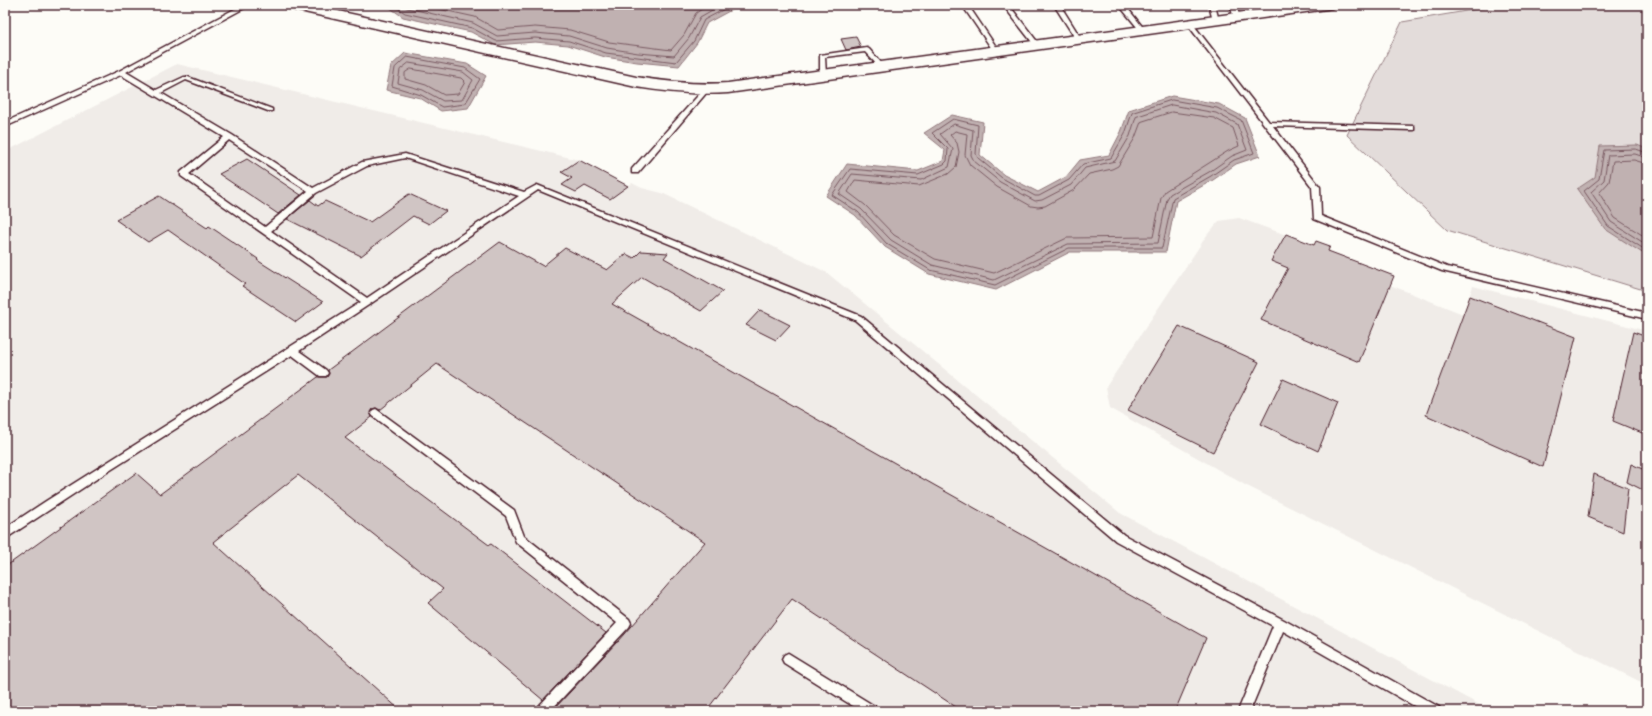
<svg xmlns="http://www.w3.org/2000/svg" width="1652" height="716" font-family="'Balsamiq Sans',sans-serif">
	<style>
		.built { fill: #f0ece8 }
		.green { fill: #e3dcda; stroke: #967e82 }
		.water { fill: #c0b1b1; stroke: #91777b }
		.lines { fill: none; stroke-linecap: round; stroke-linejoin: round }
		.shore { stroke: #795961; stroke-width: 1 }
		.building { fill: #d0c5c4; stroke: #4a1f2b }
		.lane-casing { stroke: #4a1f2b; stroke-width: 3 }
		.secondary-casing { stroke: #4a1f2b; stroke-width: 3 }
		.lane { fill: #fdfcf7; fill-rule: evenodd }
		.secondary { fill: #fdfcf7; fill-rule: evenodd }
	</style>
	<rect width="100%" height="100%" fill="#fdfcf7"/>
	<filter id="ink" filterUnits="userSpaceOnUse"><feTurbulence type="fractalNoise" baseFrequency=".025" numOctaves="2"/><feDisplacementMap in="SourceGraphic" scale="8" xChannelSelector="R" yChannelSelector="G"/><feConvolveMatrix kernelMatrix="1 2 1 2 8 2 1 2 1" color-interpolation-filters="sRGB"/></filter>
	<g filter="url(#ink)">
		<g class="built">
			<path d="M177 64 579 160 628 186 632 183 642 188 662 193 826 272 1120 513 1491 711H5V152Z"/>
			<path d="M1239 218 1314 245 1316 241 1330 246 1329 251 1394 276 1390 285 1463 314 1473 286 1647 331V685L1245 485 1110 408 1106 387 1207 235 1219 221Z"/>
		</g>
		<path class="green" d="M1501 5H1647V291L1447 230 1347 135 1402 22Z"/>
		<g class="water">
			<path d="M386 5H747L733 9 707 23 697 43 679 66 637 62 605 57 568 45 535 42 495 45 471 32 403 17Z"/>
			<path d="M405 53 467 64 486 76 468 108 441 111 420 98 386 90 391 66Z"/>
			<path d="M1172 96 1219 104 1245 118 1260 156 1236 164 1213 180 1176 201 1166 252H1070L996 290 929 274 885 247 855 215 826 196 847 164 918 171 943 161 945 150 924 133 952 115 983 122 980 155 1004 175 1038 192 1066 177 1080 160 1109 155 1121 132 1129 110Z"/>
			<path d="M1637 145 1647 149V256L1605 229 1577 189 1595 177 1600 146Z"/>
		</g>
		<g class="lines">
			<g class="shore">
				<path d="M393 5 405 13 472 28 496 41 535 38 569 41 606 53 676 62 694 41 704 20 732 5"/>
				<path d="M402 5 407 8 473 23 497 36 535 33 569 36 607 48 638 53 674 56 689 38 700 17 721 5"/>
				<path d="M420 5 475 17 498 30 535 27 570 30 609 42 671 50 684 35 696 13 708 5"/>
				<path d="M407 57 465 68 480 79 465 104 442 107 421 95 392 86 395 68Z"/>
				<path d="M409 63 463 72 473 80 462 100 443 101 423 90 398 83 400 70Z"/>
				<path d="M411 69 461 78 465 82 458 94 444 95 426 85 405 79V73Z"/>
				<path d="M1172 100 1217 108 1241 120 1254 153 1234 160 1211 176 1173 198 1162 248H1069L995 285 930 270 887 244 858 212 832 195 850 169 918 175 944 164 947 161 948 149 932 133 953 119 978 125 976 154 978 158 1002 178 1035 196H1039L1069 180 1083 164 1111 158 1125 134 1132 113Z"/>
				<path d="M1172 105 1216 113 1237 124 1247 150 1232 156 1209 172 1170 194 1167 199 1158 243 1068 244 994 280 932 265 891 240 861 209 839 194 852 174 921 180 949 167 953 149 940 134 954 124 973 130 971 155 974 161 1000 182 1035 201 1042 200 1071 185 1085 168 1115 161 1130 136 1136 117Z"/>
				<path d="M1172 112 1214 118 1233 128 1239 146 1228 151 1165 191 1161 198 1153 237 1067 238 994 273 935 259 894 235 865 205 848 192 855 180 919 186 948 174 956 167 959 152 957 143 950 135 955 131 967 134 965 155 970 165 997 187 1031 206 1038 207 1045 206 1074 190 1089 174 1112 169 1118 166 1135 138 1141 122Z"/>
				<path d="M1647 153 1636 149 1604 150 1599 179 1584 191 1608 226 1647 251"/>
				<path d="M1647 158 1635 154 1608 155 1604 180 1591 192 1611 222 1647 245"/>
				<path d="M1647 164 1634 160 1613 161 1609 182 1599 193 1615 218 1647 238"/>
			</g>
		</g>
		<g class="building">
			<path d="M856 37 861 47 846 50 841 39Z"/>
			<path d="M247 159 301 195 278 214 219 174Z"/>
			<path d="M579 160 628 186 610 199 585 186 576 192 562 185 572 178 561 172Z"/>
			<path d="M409 194 446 211 429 224 413 216 361 256 287 219 310 200 318 206 325 201 370 222Z"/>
			<path d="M159 196 207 228 209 226 258 259 257 260 323 302 296 322 242 286 245 284 168 230 148 242 116 220Z"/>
			<path d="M1286 234 1314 245 1316 241 1330 246 1328 251 1394 276 1359 362 1261 320 1288 268 1271 261Z"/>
			<path d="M500 242 543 266 565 248 607 270 626 254 634 258 641 251 668 253 664 258 723 291 701 311 642 277 612 304 1206 638 1175 711H962L792 599 706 711H557L554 709 617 642H618L705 542 437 364 380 410 376 408 372 409 370 412 372 417 345 438 489 545 491 544 606 633 543 700 428 603 443 589 298 475 213 542 401 711H5V567L136 473 160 494 318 377H327L329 374 328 370Z"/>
			<path d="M1470 296 1576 337 1543 467 1426 415Z"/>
			<path d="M760 310 790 325 776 340 746 325Z"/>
			<path d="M1179 326 1259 362 1213 452 1128 410Z"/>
			<path d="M1633 332 1647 337V435L1613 421Z"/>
			<path d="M1283 379 1338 403 1318 451 1261 424Z"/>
			<path d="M1631 464 1647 471V492L1627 482Z"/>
			<path d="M1594 474 1628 488 1623 532 1588 517Z"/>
		</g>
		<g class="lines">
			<defs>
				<g id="lane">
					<path d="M242 5H250L126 72 156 90 184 77H188L272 109V111H268L186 80 161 93 232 135 313 188 362 162 405 154 524 192 537 185 861 316 1124 535 1284 620 1439 707 1441 711H1423L1283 631 1250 711H1238L1273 626 1116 541 855 320 538 190 370 304 299 351 326 370 328 373 326 376H320L292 355 98 478 5 539V528L46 501 361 302 181 176V172L224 137 121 75 5 127V122L119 71ZM229 140 308 191 265 227 189 174ZM405 158 519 196 367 298 271 231 316 193 367 166Z"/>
					<path d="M962 5H968L999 51 998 52H994Z"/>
					<path d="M1003 5H1009L1039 44V46H1035Z"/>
					<path d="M1054 5H1060L1082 40 1081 41H1077Z"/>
					<path d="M1119 5H1125L1145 30V32H1141Z"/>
					<path d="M1209 5H1215L1219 21 1218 22 1213 21Z"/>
					<path d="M1230 5H1236L1240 18 1239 19 1234 18Z"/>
					<path d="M1188 23H1192L1269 122 1414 126V130H1411L1273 126 1320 187 1321 216 1447 267 1647 313V319L1442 271 1314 219 1312 187 1188 25Z"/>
					<path d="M867 48 869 49 884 66V68H880L865 52 825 57 826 75 823 77 820 75V55Z"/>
					<path d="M706 88 708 89V91L638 173H632V169L704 89Z"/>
					<path d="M376 409 514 510 524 536 629 619 631 623 629 627 550 711H536L538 707 617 623 516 542 506 516 373 416 371 413 373 410Z"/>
					<path d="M788 653 876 707 878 711H861L784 663 782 659 784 655Z"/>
				</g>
				<path id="secondary" d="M284 5H311L636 77C667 82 697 85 728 83L1295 5H1334L1332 8 1327 9 728 93C697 95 667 92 636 87L291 9 286 8Z"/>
			</defs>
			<use href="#lane" class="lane-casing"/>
			<use href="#secondary" class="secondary-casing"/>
			<use href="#lane" class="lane"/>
			<use href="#secondary" class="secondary"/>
		</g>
	</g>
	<rect width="1652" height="716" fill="none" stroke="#fdfcf7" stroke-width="20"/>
	<rect x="10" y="10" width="1632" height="696" fill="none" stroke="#4a1f2b" stroke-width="1.5" filter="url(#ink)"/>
</svg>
